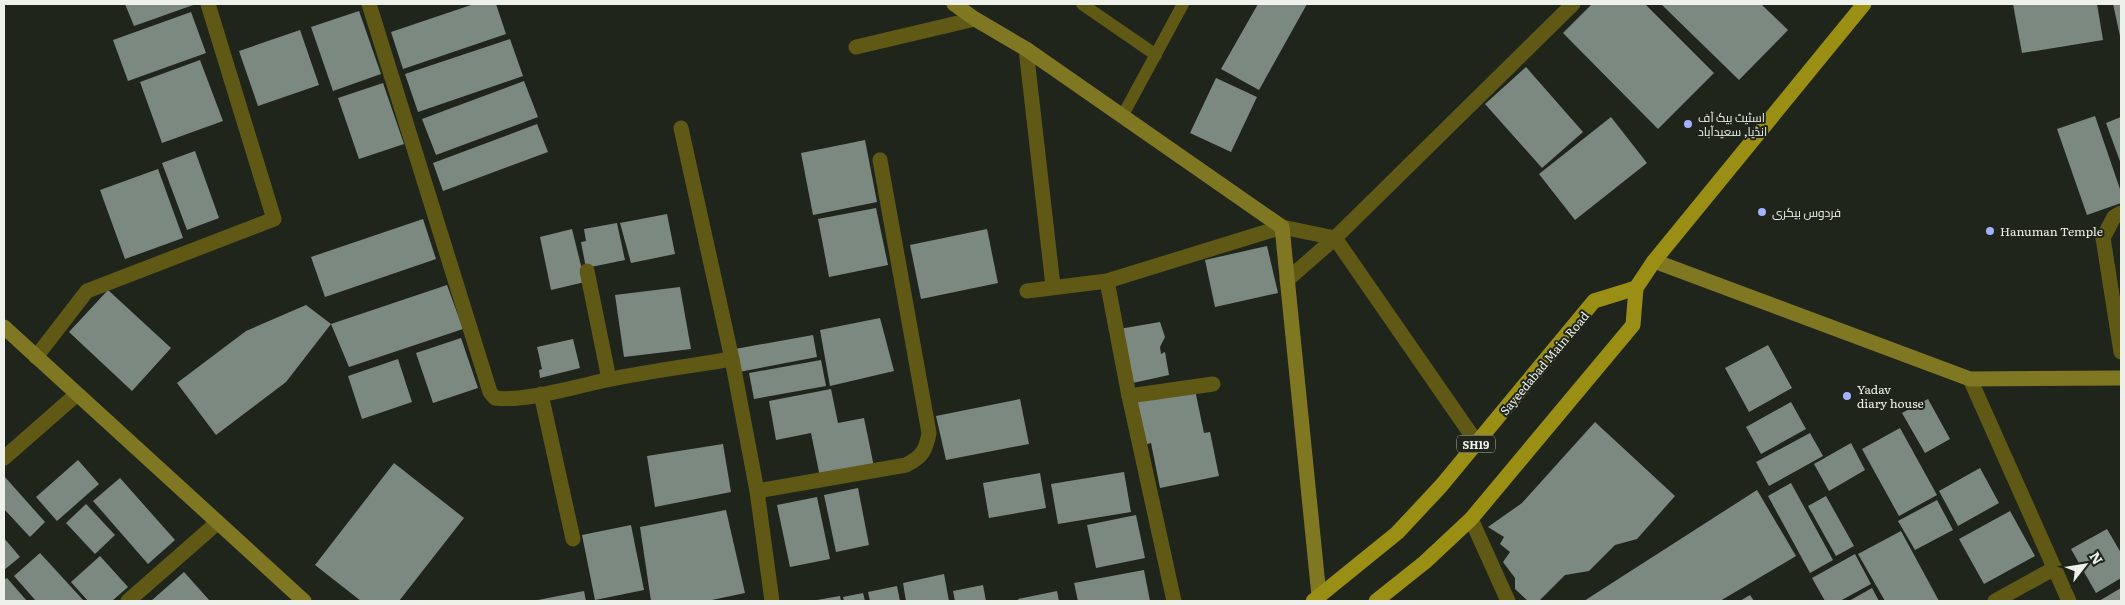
<svg xmlns="http://www.w3.org/2000/svg" width="2125" height="605" font-family="Literata,Cairo,serif">
	<style>
		.building { fill: #7c8981 }
		.lines { fill: none; stroke-linecap: round; stroke-linejoin: round }
		.lane { stroke: #605916; stroke-width: 12 }
		.street { stroke: #605916; stroke-width: 15 }
		.secondary { stroke: #807723; stroke-width: 15 }
		.primary { stroke: #9a8e14; stroke-width: 15 }
		.poi-dot { fill: #a1b3fd; stroke: #20251c; stroke-width: 2 }
		.labels { text-anchor: middle; dominant-baseline: central; stroke-width: 4; stroke-linejoin: round; paint-order: stroke }
		.shield { fill: #20251c; stroke: #b0b4ac; stroke-width: 1 }
		.shield-label { font-size: 11px; font-weight: bold; fill: #edf1ea }
		.poi-label { font-size: 12px; fill: #edf1ea; stroke: #20251c; text-anchor: start }
		.street-label { font-size: 12px; fill: #edf1ea; stroke: #20251c }
	</style>
	<rect width="100%" height="100%" fill="#20251c"/>
	<g class="building">
		<path d="M125 4H196L134 26Z"/>
		<path d="M474 4H496L506 34 403 69 391 32Z"/>
		<path d="M1258 4H1307L1259 90 1221 69Z"/>
		<path d="M1592 4H1645L1714 73 1658 129 1563 33Z"/>
		<path d="M1661 4H1761L1788 30 1739 80Z"/>
		<path d="M2013 4H2097L2103 40 2022 53Z"/>
		<path d="M2113 4H2121V36H2120Z"/>
		<path d="M359 11 381 74 333 91 311 27Z"/>
		<path d="M191 12 206 53 128 81 113 40Z"/>
		<path d="M300 30 319 85 258 106 239 51Z"/>
		<path d="M510 39 523 76 418 112 405 74Z"/>
		<path d="M200 60 223 121 162 143 140 82Z"/>
		<path d="M1526 67 1583 132 1542 168 1485 104Z"/>
		<path d="M1216 78 1257 97 1231 152 1190 133Z"/>
		<path d="M524 81 538 117 436 155 422 119Z"/>
		<path d="M383 83 404 144 359 159 338 98Z"/>
		<path d="M2095 116 2121 192V203L2087 215 2057 129Z"/>
		<path d="M1611 117 1647 163 1575 220 1539 174Z"/>
		<path d="M2121 117V164L2106 123Z"/>
		<path d="M537 124 548 152 443 191 433 163Z"/>
		<path d="M865 140 877 202 813 215 801 153Z"/>
		<path d="M195 151 219 218 187 230 162 163Z"/>
		<path d="M158 169 183 238 125 259 100 190Z"/>
		<path d="M876 208 888 265 829 277 818 219Z"/>
		<path d="M667 214 675 254 631 263 620 223Z"/>
		<path d="M423 219 436 259 325 297 311 257Z"/>
		<path d="M617 223 625 260 586 268 581 242 586 241 584 229Z"/>
		<path d="M572 229 585 282 551 290 540 237Z"/>
		<path d="M987 229 998 283 921 299 910 245Z"/>
		<path d="M1267 246 1278 293 1215 307 1205 260Z"/>
		<path d="M447 285 463 329 349 367 331 324Z"/>
		<path d="M680 287 691 349 624 357 615 295Z"/>
		<path d="M108 290 171 348 132 391 69 332Z"/>
		<path d="M306 305 331 324 286 382 216 435 177 383 246 331Z"/>
		<path d="M880 318 894 371 830 386 820 330Z"/>
		<path d="M1160 322 1165 337 1160 347 1161 354 1165 352 1169 375 1128 384 1119 329Z"/>
		<path d="M813 335 817 357 739 372 735 349Z"/>
		<path d="M461 338 478 388 433 403 416 353Z"/>
		<path d="M573 339 580 368 540 378 539 370 542 369 537 347Z"/>
		<path d="M1768 345 1792 388 1749 412 1725 368Z"/>
		<path d="M398 359 412 402 362 419 348 376Z"/>
		<path d="M821 360 826 386 754 399 749 373Z"/>
		<path d="M831 389 838 423 864 418 874 467 820 477 811 433 776 440 769 401Z"/>
		<path d="M1195 390 1204 433 1210 432 1219 476 1160 488 1151 443 1147 444 1136 399Z"/>
		<path d="M1020 399 1029 444 946 460 936 416Z"/>
		<path d="M1928 399 1950 439 1925 453 1902 413Z"/>
		<path d="M1791 402 1806 429 1761 454 1746 427Z"/>
		<path d="M1595 422 1675 496 1637 539 1615 545 1589 571 1565 575 1539 601H1528L1515 589V578L1503 562 1510 552 1500 544 1504 537 1488 527 1522 503Z"/>
		<path d="M1900 428 1937 495 1899 516 1862 449Z"/>
		<path d="M1810 433 1823 456 1769 486 1756 462Z"/>
		<path d="M1851 443 1865 470 1829 491 1814 464Z"/>
		<path d="M723 444 731 492 655 507 647 456Z"/>
		<path d="M78 460 99 484 57 521 36 497Z"/>
		<path d="M394 463 464 518 399 601H361L315 565Z"/>
		<path d="M1980 468 1999 503 1958 526 1939 491Z"/>
		<path d="M1124 472 1131 512 1058 524 1051 484Z"/>
		<path d="M1040 473 1046 508 989 518 983 483Z"/>
		<path d="M4 476 45 522 30 537 4 509Z"/>
		<path d="M120 478 175 540 148 564 93 501Z"/>
		<path d="M1791 483 1833 560 1810 573 1768 496Z"/>
		<path d="M858 488 869 545 836 552 824 495Z"/>
		<path d="M1757 490 1796 556 1720 601H1584Z"/>
		<path d="M1826 496 1854 546 1836 556 1808 506Z"/>
		<path d="M817 497 830 559 790 567 777 505Z"/>
		<path d="M1937 500 1953 530 1915 550 1898 521Z"/>
		<path d="M86 504 115 535 95 554 66 523Z"/>
		<path d="M726 510 745 593 707 601H651L640 527Z"/>
		<path d="M2010 511 2035 556 1984 584 1959 539Z"/>
		<path d="M1136 515 1145 558 1096 568 1087 525Z"/>
		<path d="M631 525 644 590 595 600 582 535Z"/>
		<path d="M2107 529 2121 553V578L2096 593 2071 549Z"/>
		<path d="M1901 531 1939 601H1885L1858 554Z"/>
		<path d="M4 538 20 557 4 570Z"/>
		<path d="M40 553 84 601H36L14 576Z"/>
		<path d="M1855 554 1871 584 1840 601H1825L1812 578Z"/>
		<path d="M100 556 128 587 112 601H88L71 582Z"/>
		<path d="M1144 570 1150 601H1078L1074 583Z"/>
		<path d="M184 572 210 601H151Z"/>
		<path d="M944 574 949 601H906L903 583Z"/>
		<path d="M7 578 27 601H4V580Z"/>
		<path d="M983 585 986 601H955L953 591Z"/>
		<path d="M897 586 900 601H870L868 592Z"/>
		<path d="M1872 588 1879 601H1849Z"/>
		<path d="M2121 588V601H2099Z"/>
		<path d="M584 591 586 601H538V600Z"/>
		<path d="M1057 591 1059 601H1019L1018 599Z"/>
		<path d="M863 593 865 601H844L843 597Z"/>
		<path d="M1750 595 1754 601H1740Z"/>
		<path d="M840 596 841 601H817V600Z"/>
	</g>
	<g class="lines">
		<g class="lane">
			<path d="M1082 4 1156 55"/>
			<path d="M1123 115 1183 4"/>
		</g>
		<g class="street">
			<path d="M369 4 490 392 495 398C526 402 576 386 607 380 649 371 691 366 732 359"/>
			<path d="M856 47 975 19"/>
			<path d="M1026 49 1053 286"/>
			<path d="M681 128 732 359 757 491 772 601"/>
			<path d="M2121 213 2114 217 2103 238 2121 352"/>
			<path d="M587 271 609 379"/>
			<path d="M1287 280 1335 238 1573 4"/>
			<path d="M1107 281 1129 396 1174 601"/>
			<path d="M1027 291 1107 281 1282 227 1335 238 1477 443"/>
			<path d="M36 357 87 291 274 219 208 4"/>
			<path d="M1970 379 2069 601"/>
			<path d="M541 394 573 539"/>
			<path d="M1129 396 1213 384"/>
			<path d="M4 458 77 394"/>
			<path d="M757 491 906 465C922 457 926 450 929 433L880 160"/>
			<path d="M1471 519 1508 601"/>
			<path d="M128 601 217 523"/>
			<path d="M1995 601 2055 568"/>
		</g>
		<g class="secondary">
			<path d="M954 4 975 19 1026 49 1282 227 1319 596"/>
			<path d="M1654 261 1970 379 2121 378"/>
			<path d="M4 327 304 601"/>
		</g>
		<g class="primary">
			<path d="M1313 601 1397 533 1441 486 1594 301 1636 288"/>
			<path d="M1376 601 1425 562 1471 519 1633 325 1636 288 1654 261 1864 4"/>
		</g>
	</g>
	<g class="poi-dot">
		<circle cx="1688" cy="124" r="5"/>
		<circle cx="1762" cy="212" r="5"/>
		<circle cx="1990" cy="231" r="5"/>
		<circle cx="1847" cy="396" r="5"/>
	</g>
	<g class="labels">
		<rect class="shield" x="1457" y="435.5" width="38" height="17" rx="4"/>
		<g class="shield-label">
			<text x="1476" y="444">SH19</text>
		</g>
		<g class="poi-label">
			<text x="1698" y="117">اسٹیٹ بیک آف<tspan x="1698" dy="14">انڈیا, سعیدآباد</tspan></text>
			<text x="1772" y="212">فردوس بیکری</text>
			<text x="2000" y="231">Hanuman Temple</text>
			<text x="1857" y="389">Yadav<tspan x="1857" dy="14">diary house</tspan></text>
		</g>
		<g class="street-label">
			<text transform="translate(1544 363) rotate(-50)">Sayeedabad Main Road</text>
		</g>
	</g>
	<rect width="2125" height="605" fill="none" stroke="#edf1ea" stroke-width="10"/>
	<g transform="translate(2085 565) rotate(59)" stroke="#20251c" stroke-width="4" paint-order="stroke">
	<path d="M0-4L9 19L0 12L-9 19Z" fill="#edf1ea"/>
	<text y="-8" font-size="14" font-weight="bold" text-anchor="middle" fill="#edf1ea">N</text>
	</g>
</svg>
